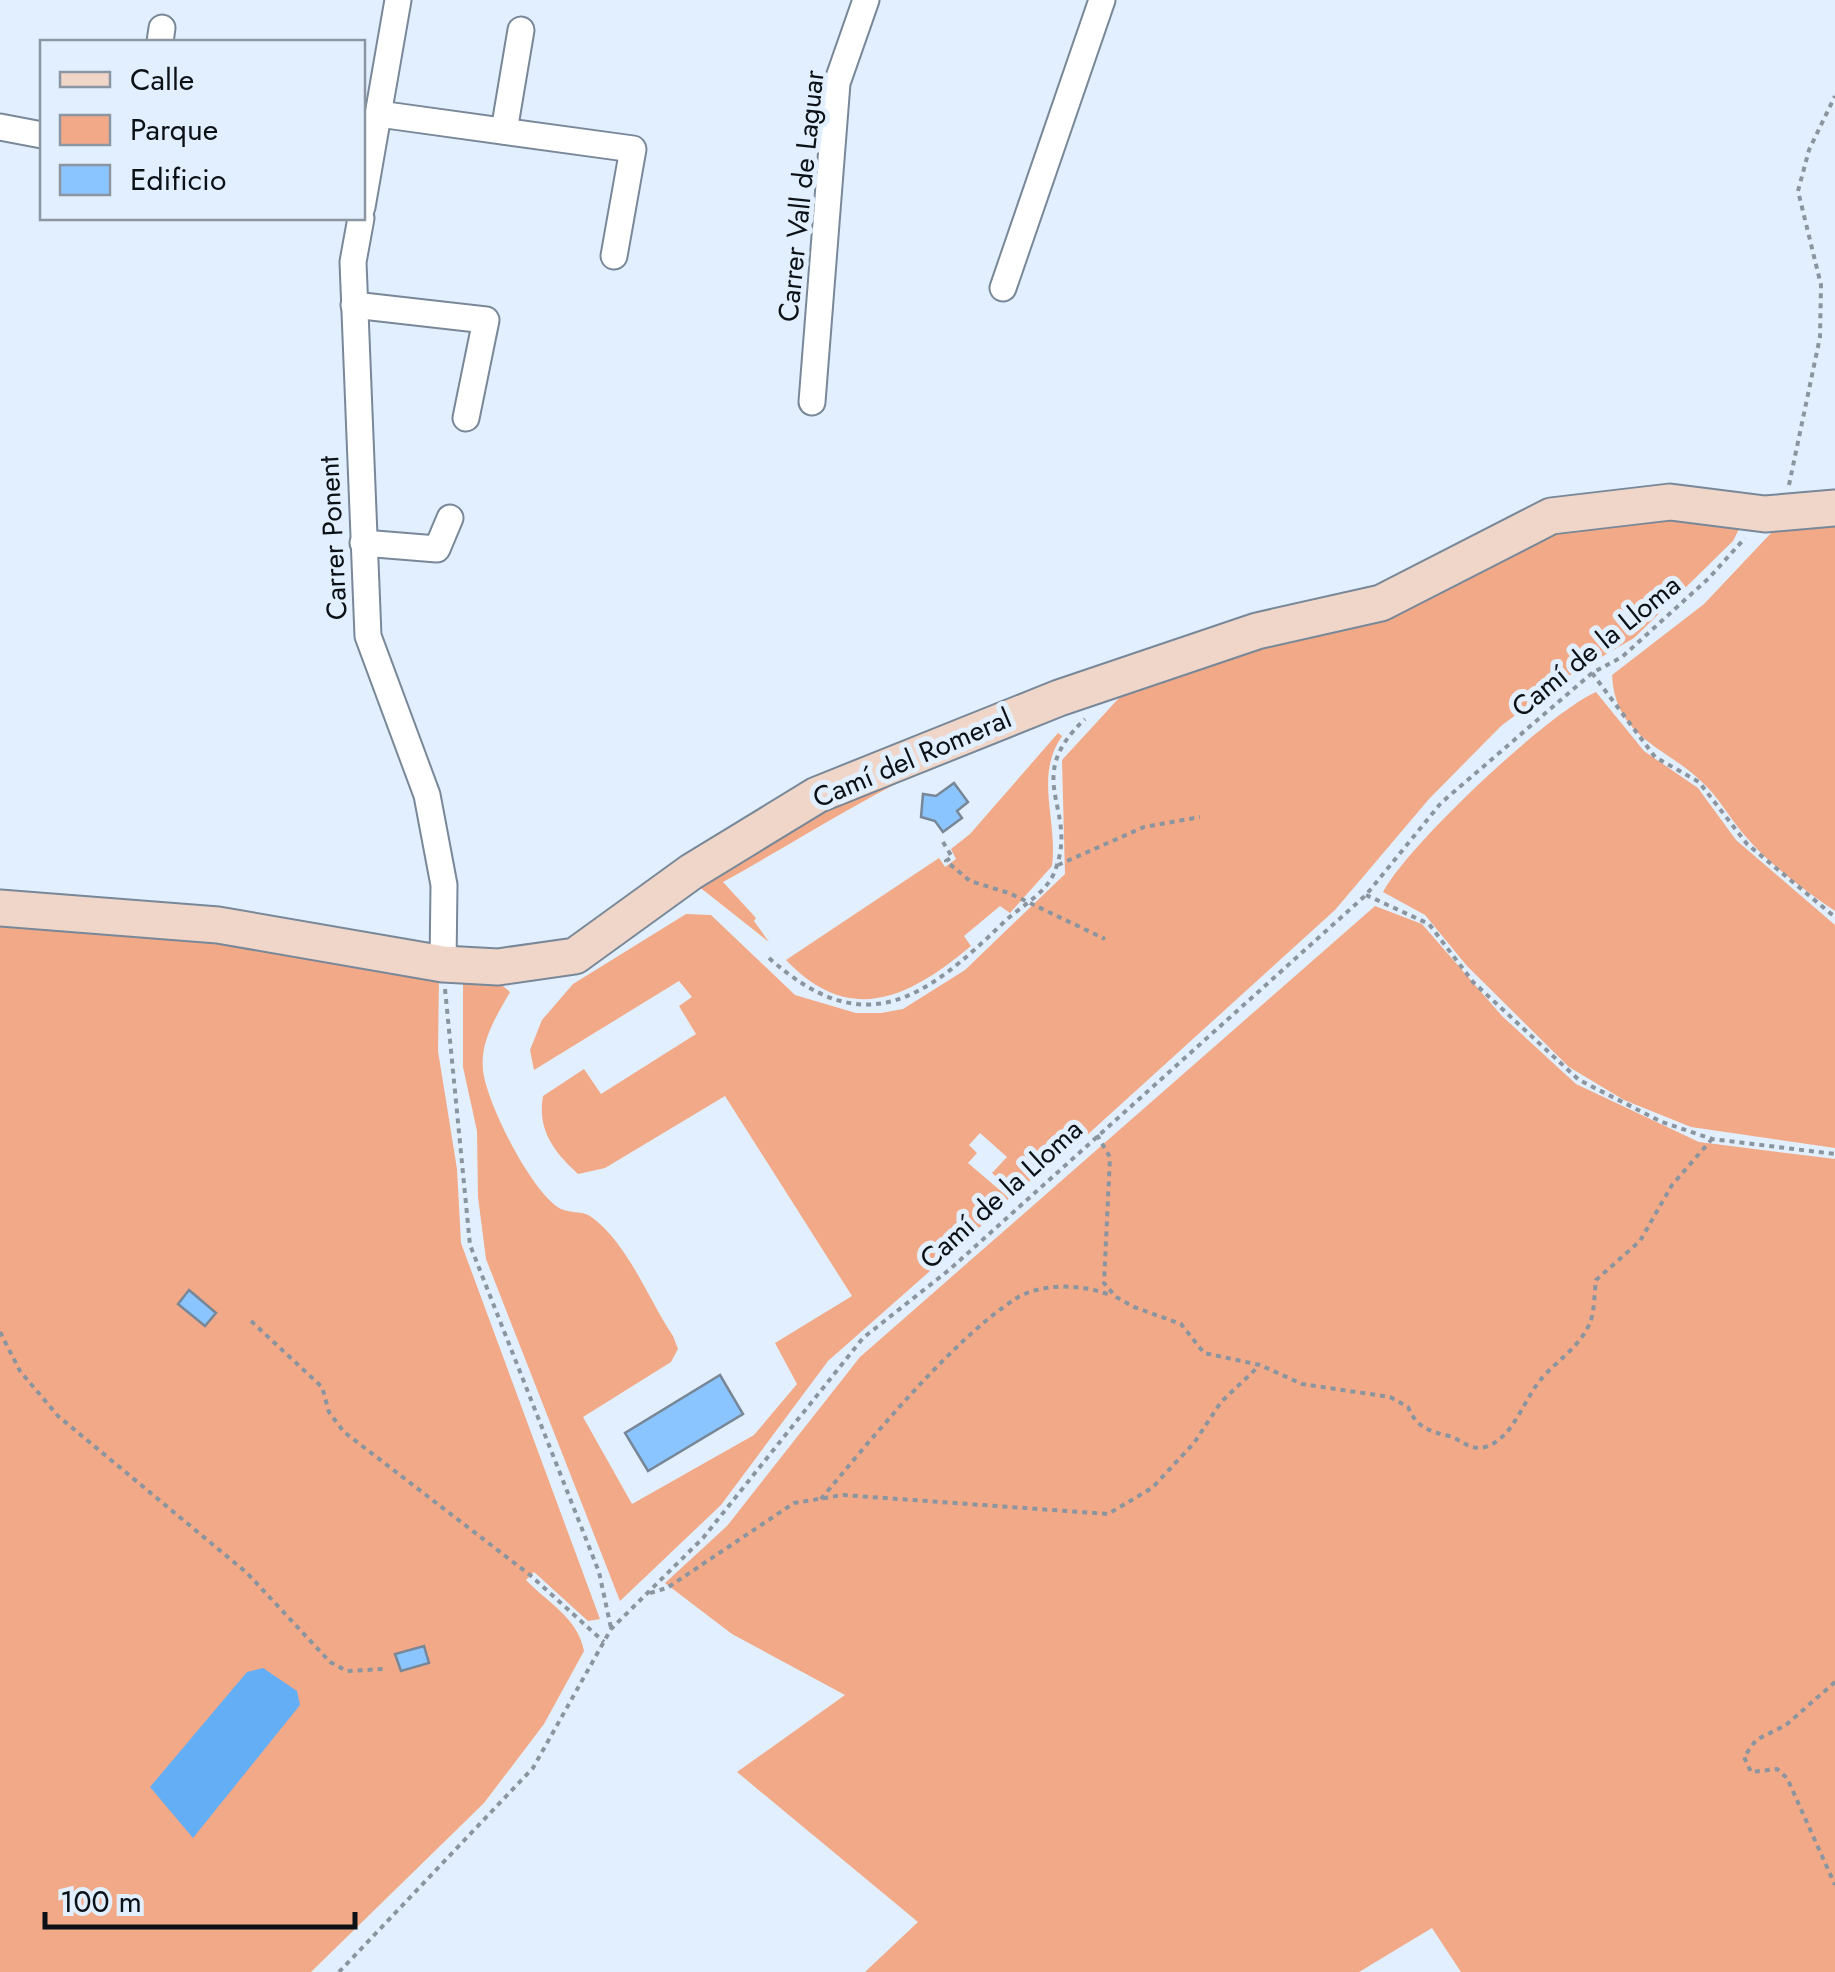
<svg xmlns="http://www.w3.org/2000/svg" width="1835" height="1972" font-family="Jost,sans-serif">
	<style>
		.green { fill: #f2a987 }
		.water { fill: #64aef6 }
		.building { fill: #8ac5ff; stroke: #778797; stroke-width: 2.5 }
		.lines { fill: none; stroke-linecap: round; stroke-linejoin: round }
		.street-casing { stroke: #788898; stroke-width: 29 }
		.secondary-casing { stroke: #788898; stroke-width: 39 }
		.path { stroke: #8b95a0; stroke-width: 4; stroke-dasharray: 5 5; stroke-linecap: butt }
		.street { stroke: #fff; stroke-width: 25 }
		.secondary { stroke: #f0d6c9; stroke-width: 35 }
		.labels { text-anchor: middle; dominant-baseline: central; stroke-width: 10; stroke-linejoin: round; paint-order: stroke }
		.street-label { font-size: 28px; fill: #0b1117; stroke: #e2effe }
	</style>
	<rect width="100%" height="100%" fill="#e2effe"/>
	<g class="green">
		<path d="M1649 513 1731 516 1739 529 1733 541 1634 638 1562 680 1501 726 1429 799 1335 910 1075 1146 1014 1193 992 1173 1007 1157 980 1133 969 1145 977 1153 968 1163 1009 1198 1003 1205 993 1197 981 1210 989 1219 828 1361 721 1505 620 1601 486 1259 478 1197 477 1131 463 1067V979L496 980 510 992C496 1017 480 1041 483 1070 486 1102 532 1194 561 1209 570 1213 582 1211 590 1216 628 1243 648 1299 673 1336L678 1349 671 1362 583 1417 632 1504 754 1435 797 1384 775 1343 852 1296 725 1096 605 1168 578 1174C554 1152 537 1130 543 1096L584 1069 601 1094 696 1034 679 1006 692 997 679 981 534 1070 530 1050 542 1020 573 984 686 914 711 915 795 995 856 1013H881L903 1009 965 970 1065 874 1062 760 1119 698 1144 687 1228 653 1398 612 1565 527Z"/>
		<path d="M1835 519V911C1803 889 1771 866 1746 837 1732 821 1722 803 1708 788 1672 748 1615 741 1612 675L1704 604 1773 531 1793 523Z"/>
		<path d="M1596 692 1644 751 1698 788 1736 840 1835 925V1148L1691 1127 1624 1100 1569 1067 1467 966 1425 915 1383 892C1408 845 1548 713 1596 692Z"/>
		<path d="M1046 716 1051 717 1006 735 1005 740H993C894 777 815 831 723 882L756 918 754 921 769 942 693 882C733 856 774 825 817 804 891 767 967 740 1046 716Z"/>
		<path d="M1058 733 1062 736C1034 776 1058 820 1052 866L1010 913 1000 906 964 936 971 946C910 997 851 1028 786 960L939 858 945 867 956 859 951 849 970 834Z"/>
		<path d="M1375 906 1422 924 1502 1016 1576 1084 1699 1142 1835 1159V1972H1461L1432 1928 1359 1972H865L918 1922 737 1772 845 1695 732 1634 665 1583 727 1526 860 1357Z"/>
		<path d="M0 923 200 935 439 979 438 1051 457 1169 461 1243 600 1619 588 1621 534 1572 526 1580C547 1602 578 1618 584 1651L544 1724 484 1803 311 1972H0Z"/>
	</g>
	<path class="water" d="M263 1668 297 1691 300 1705 193 1838 150 1787 247 1672Z"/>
	<g class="building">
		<path d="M954 783 968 802 957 811 962 818 943 832 935 821 921 817 923 794 936 796Z"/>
		<path d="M189 1290 216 1313 205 1326 178 1304Z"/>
		<path d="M720 1375 743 1414 648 1471 625 1433Z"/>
		<path d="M424 1646 429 1663 401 1671 395 1654Z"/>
	</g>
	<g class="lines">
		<defs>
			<g id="street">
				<path d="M160 42 162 28"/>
				<path d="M379 114 633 149 614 256"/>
				<path d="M0 127 42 135"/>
				<path d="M504 131 521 30"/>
				<path d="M362 207 398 0"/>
				<path d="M361 218 353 262 368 636 427 795 444 885 443 964"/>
				<path d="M1003 288 1102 0"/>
				<path d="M354 305 486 320 466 418"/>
				<path d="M812 402 837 83 866 0"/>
				<path d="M363 543 437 549 450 518"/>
			</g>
			<path id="secondary" d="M0 908 218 925 443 964 498 967 575 956 691 872 817 795 1059 698 1257 631 1381 603 1551 516 1670 502 1765 514 1835 508"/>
		</defs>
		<use href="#street" class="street-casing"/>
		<use href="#secondary" class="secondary-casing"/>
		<g class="path">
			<path d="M1789 485 1820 337 1821 285 1798 191 1809 150 1835 96"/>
			<path d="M1592 673 1655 757 1699 782 1747 844 1835 917"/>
			<path d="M943 842 952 857 946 861 970 881 1009 893 1105 939"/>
			<path d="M1058 865 1144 827 1200 817"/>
			<path d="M1366 895 1429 924 1473 982 1579 1080 1662 1122 1712 1139 1835 1154"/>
			<path d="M769 958C864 1043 924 1000 1004 922 1022 905 1048 893 1056 868 1078 807 1021 779 1085 719"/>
			<path d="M445 989 470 1245 599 1572 611 1628"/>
			<path d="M1097 1135 1110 1157 1104 1283 1116 1297 1134 1307 1181 1324 1204 1353 1260 1365 1302 1384 1390 1397 1408 1407C1417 1428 1429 1431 1449 1436 1462 1440 1470 1451 1485 1447 1514 1439 1524 1397 1543 1377 1559 1359 1578 1348 1589 1325 1595 1313 1594 1294 1596 1280L1640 1241 1672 1185 1712 1139"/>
			<path d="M251 1321 322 1387 329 1412 344 1432 530 1575 604 1642"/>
			<path d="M0 1332 20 1371 58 1416 247 1573 330 1662 347 1671 384 1669"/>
			<path d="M821 1499C871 1439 951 1341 1015 1299 1042 1282 1085 1284 1112 1296"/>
			<path d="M650 1593 667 1588 794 1503 843 1495 1108 1514 1152 1488 1194 1443 1221 1402 1259 1366"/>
			<path d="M1835 1682 1786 1725 1756 1740 1744 1757 1751 1772 1777 1769 1787 1778 1835 1885"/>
			<path d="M339 1972 533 1768 611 1629 703 1538 863 1338 949 1270 1366 895 1441 803 1592 673 1622 657 1709 578 1745 538"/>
		</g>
		<use href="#street" class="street"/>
		<use href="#secondary" class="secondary"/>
	</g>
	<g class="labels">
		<g class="street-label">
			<text transform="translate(801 196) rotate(-84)">Carrer Vall de Laguar</text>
			<text transform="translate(333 538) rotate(-93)">Carrer Ponent</text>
			<text transform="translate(1596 646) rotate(-39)">Camí de la Lloma</text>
			<text transform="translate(912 758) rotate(-23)">Camí del Romeral</text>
			<text transform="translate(1001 1194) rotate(-42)">Camí de la Lloma</text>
		</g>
	</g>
	<rect x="40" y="40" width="325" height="180" fill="#e2effe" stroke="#8c96a2" stroke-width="2.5"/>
	<rect x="60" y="72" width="50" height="15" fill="#f0d6c9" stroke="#8c96a2" stroke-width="2.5"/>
	<text x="130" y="90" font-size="30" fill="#0b1117">Calle</text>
	<rect x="60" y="115" width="50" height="30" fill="#f2a987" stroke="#8c96a2" stroke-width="2.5"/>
	<text x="130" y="140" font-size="30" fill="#0b1117">Parque</text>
	<rect x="60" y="165" width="50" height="30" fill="#8ac5ff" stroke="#8c96a2" stroke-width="2.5"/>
	<text x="130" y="190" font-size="30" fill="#0b1117">Edificio</text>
	<path d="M45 1912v15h310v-15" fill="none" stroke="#0b1117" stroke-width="5"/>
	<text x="60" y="1912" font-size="30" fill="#0b1117" stroke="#e2effe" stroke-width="8" paint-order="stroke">100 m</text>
</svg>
